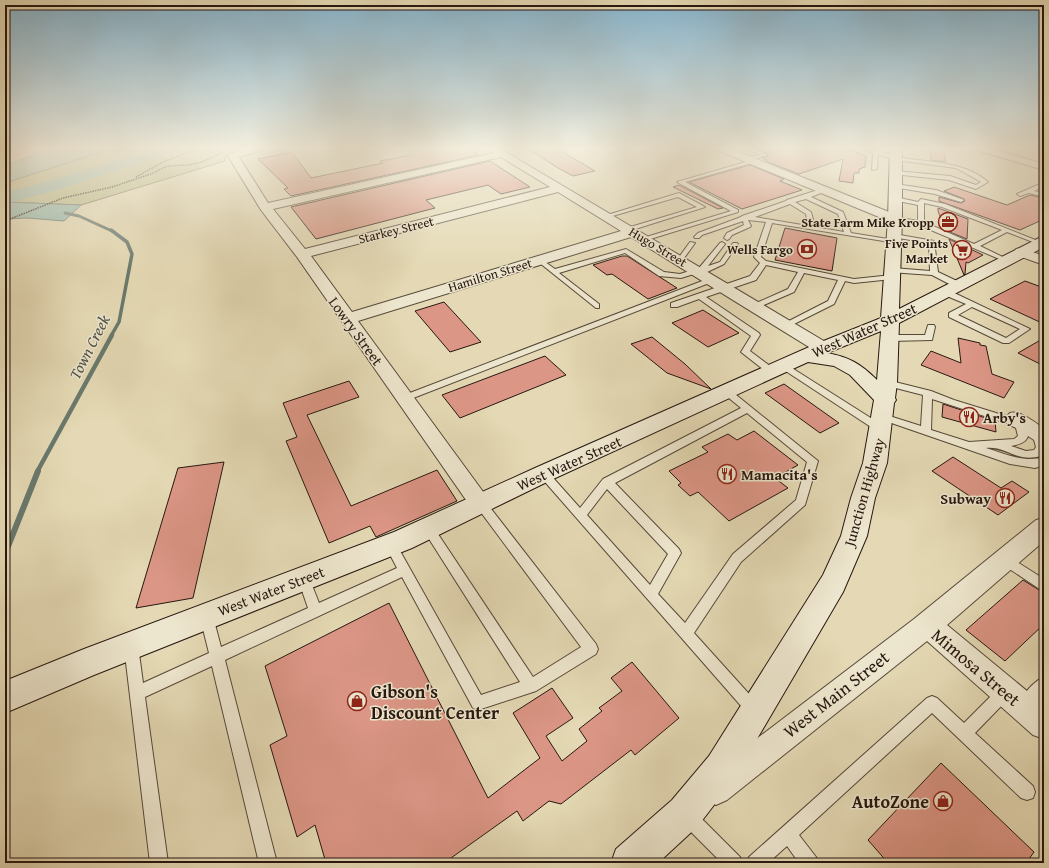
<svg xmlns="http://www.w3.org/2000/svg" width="1049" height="868" font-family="'Gentium Book Plus',serif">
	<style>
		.green { fill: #bcbd87; stroke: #726a4c }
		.water { fill: #95baad; stroke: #69796e }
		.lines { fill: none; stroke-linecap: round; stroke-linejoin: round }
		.stream-far3 { stroke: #69796e; stroke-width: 3 }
		.stream-far2 { stroke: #69796e; stroke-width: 3.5 }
		.stream-far1 { stroke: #69796e; stroke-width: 4.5 }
		.stream { stroke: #69796e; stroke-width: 6 }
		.river { fill: #95baad; fill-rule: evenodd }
		.building { fill: #dc9686; stroke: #271710 }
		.lane-casing { stroke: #564839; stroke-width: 2 }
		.street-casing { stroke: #564839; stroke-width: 2 }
		.secondary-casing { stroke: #271710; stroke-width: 2 }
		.path { stroke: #271710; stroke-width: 1.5; stroke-dasharray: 1.5 1; stroke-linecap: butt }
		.lane { fill: #ede6ce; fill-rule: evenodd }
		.street { fill: #ede6ce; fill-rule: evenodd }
		.secondary { fill: #ede6ce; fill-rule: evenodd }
		.labels { text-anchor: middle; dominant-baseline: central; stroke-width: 3; stroke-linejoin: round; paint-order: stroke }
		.far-poi-label { font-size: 13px; font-weight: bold; fill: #271710; stroke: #ede6ce; text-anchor: end }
		.far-street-label { font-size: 13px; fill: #271710; stroke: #ede6ce }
		.street-label { font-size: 15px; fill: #271710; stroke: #ede6ce }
		.poi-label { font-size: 15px; font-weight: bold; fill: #271710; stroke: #ede6ce; text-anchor: start }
		.water-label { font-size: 16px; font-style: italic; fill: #4e5047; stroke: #ede6ce }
		.near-street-label { font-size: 18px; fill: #271710; stroke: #ede6ce }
		.near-poi-label { font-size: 18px; font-weight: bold; fill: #271710; stroke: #ede6ce; text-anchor: start }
	</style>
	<rect width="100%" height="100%" fill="#e4d9b4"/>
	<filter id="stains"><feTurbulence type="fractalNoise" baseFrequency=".005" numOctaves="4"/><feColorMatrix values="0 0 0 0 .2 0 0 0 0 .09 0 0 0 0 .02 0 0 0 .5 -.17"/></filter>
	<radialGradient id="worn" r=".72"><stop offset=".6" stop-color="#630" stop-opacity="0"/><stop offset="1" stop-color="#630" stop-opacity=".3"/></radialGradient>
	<path class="green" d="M113 148H249L226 155 225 161 81 205 5 202V183Z"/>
	<g class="water">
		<path d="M52 148H113L5 183V165Z"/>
		<path d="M5 202 81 205 64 221 27 218 5 219Z"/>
	</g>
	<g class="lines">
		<path class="stream-far3" d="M65 213 79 216 112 231"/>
		<path class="stream-far2" d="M111 336 119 322 132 254 127 242 111 230"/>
		<path class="stream-far1" d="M37 472 112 335"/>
		<path class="stream" d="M5 554 38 471"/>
		<path class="river" d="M157 148H180L178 151 50 192 5 204V192L38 184Z"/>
	</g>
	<g class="building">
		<path d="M423 148H467L479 155 291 196 284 189 288 188 258 159 292 152 311 178 383 163 380 161 411 155 407 150Z"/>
		<path d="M527 148H556L595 171 573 176 558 168Z"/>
		<path d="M753 148H836L844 150 845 148 866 156 865 167 859 169V173H854L853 183 839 181 843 159 799 174 765 161 767 160 762 158 768 156 769 154Z"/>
		<path d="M930 148H943L946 162 931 160Z"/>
		<path d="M490 161 530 187 501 194 488 185 426 200 435 208 316 239 291 207Z"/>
		<path d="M750 165 784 179 780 181 802 190 742 209 689 182Z"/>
		<path d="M679 185 723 208 718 209 673 187Z"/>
		<path d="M954 187 1007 205 1030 195 1044 198V219L1020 230 939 201V197L961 203 965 201 964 199 944 191Z"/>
		<path d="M938 208 968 219 967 239 945 230 938 211Z"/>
		<path d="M785 228 837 238 832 271 775 260Z"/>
		<path d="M949 239 983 255 968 263 966 262 965 274 964 275Z"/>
		<path d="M622 256H627L677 288 648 299 612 274 607 275 593 265Z"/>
		<path d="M1025 281 1044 288V324L990 299Z"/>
		<path d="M444 302 481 342 450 352 415 311Z"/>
		<path d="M703 310 739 333 708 347 672 323Z"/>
		<path d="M652 337 685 364 711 389 667 373 631 344Z"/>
		<path d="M958 338 980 343V345L986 346 992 374 1014 382 1004 398 921 365 931 351 961 363Z"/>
		<path d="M1044 338V366L1018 353Z"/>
		<path d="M545 356 566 375 460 418 442 395Z"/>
		<path d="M349 381 359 397 307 415 351 506 437 470 457 501 376 537 370 526 329 543 286 441 297 437 283 403Z"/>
		<path d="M784 384 839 423 820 433 765 393Z"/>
		<path d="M943 404 995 421 996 432 942 417Z"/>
		<path d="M754 431 798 465 775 478 788 488 729 521 698 492 690 496 678 485 681 483 669 471 708 452 702 447 728 434 737 440Z"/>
		<path d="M953 457 1001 488 1012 481 1029 492 998 515 932 471Z"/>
		<path d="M224 462 193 598 136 608 178 468Z"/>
		<path d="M1023 580 1044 593V624L1005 661 966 630Z"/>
		<path d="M389 603 488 798 540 758 513 713 552 688 573 718 546 736 562 761 587 741 579 729 602 711 599 708 622 691 611 678 632 662 679 718 635 755 631 750 561 804 549 801 523 821 517 811 444 863H326L315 825 297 837 270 745 287 736 265 666Z"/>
		<path d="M941 763 1034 852 1026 863H888L868 840Z"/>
	</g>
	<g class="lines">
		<defs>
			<g id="lane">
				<path d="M744 148H750L768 155 753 159 756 161 755 162 685 182 738 210V212L647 240H643V238L731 211 677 182 749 161 746 159 747 158 760 155Z"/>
				<path d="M862 148C874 148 885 154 897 157 928 163 963 160 988 182L976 189 949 180 893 174V172L895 171 950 176 976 185 981 182 956 168 896 160 878 154 877 169 872 170 873 153 862 149Z"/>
				<path d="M895 184 936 190 964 200 961 202 935 194 893 187V185Z"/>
				<path d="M1040 184 1042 185V187L1034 191 1044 193V197L1029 193 1020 196 1017 194Z"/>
				<path d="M824 188 827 190 826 191 811 197 843 212 851 233 894 240 896 241V243L772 223 761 257 766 261 854 279 892 275 896 277 892 279 854 283 845 281 834 304 788 327 784 325 785 323 828 301 838 280 804 273 794 292 757 308H754V304L788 289 798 272 766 265 756 280 706 297 759 333 760 335 750 351 774 369 775 371 774 373H768L741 352 751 336 699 299 677 307H671V303L750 276 760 263 754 257 766 222 748 220 751 226 750 227 732 235 729 239 727 240 724 238 727 233 744 225 743 221 702 235 699 238H695L694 237 698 233 741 217 742 216 786 201 787 200ZM806 199 838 214 844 232 815 227 811 212 795 202ZM790 204 806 214 808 226 755 217Z"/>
				<path d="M679 193 705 207 629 231 626 229 627 228 697 207 678 197 609 217 604 216Z"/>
				<path d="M895 197 918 202 921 199 945 204 1043 243 1038 244 1007 232 980 246 1009 260 1004 261 919 225 893 220V218L895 217 918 221V205L893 200V198ZM924 203 942 207 1002 230 974 244 924 222Z"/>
				<path d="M894 234 934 241 938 272 961 283V287H955L932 275 890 272 889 270 893 268 930 271 929 243 892 237 891 236Z"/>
				<path d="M690 242 695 243 682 261H678L677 260Z"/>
				<path d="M722 242 725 244 708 266 720 262 733 243H737L738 244 724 264 703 274 697 273 681 278 659 276 625 253 559 273 599 304V308H596L536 260 541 259 555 269 626 249 664 272 680 274 699 268 720 243Z"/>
				<path d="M710 278H716L717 280 408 400H402L400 398 402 396Z"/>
				<path d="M942 290H948L1030 329 1009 343H1003L949 317V313L966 304 942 294ZM972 307 1020 329 1006 338 958 315Z"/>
				<path d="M928 325H934L935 327 932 340 890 341 886 338 890 335H925Z"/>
				<path d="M784 363 885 427 886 429 885 431H877L781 368 780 366 781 364Z"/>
				<path d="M887 380 931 391 954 400 1009 417 1008 415 1010 413C1020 410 1036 423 1044 429V437H1042L1044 451 1041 456C1016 463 1007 446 986 448 1005 454 1025 463 1044 457V465L1035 468 1010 464 880 419 878 417 883 414 921 426 923 395 884 385 882 383 884 381ZM932 399 1006 423 1016 428 1018 436 1014 439 969 442 931 430ZM1028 436 1034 440 1036 447 1034 450 1026 451 1011 446C1018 445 1026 443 1028 436Z"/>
				<path d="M727 389 730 390 818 461 805 505 741 562 694 633 759 705 761 710 759 715 754 717 749 715 538 474 539 471H547L580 508 603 479 741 408 724 394 722 392ZM747 413 807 462 796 500 733 554 685 623 658 594 681 553 679 549 615 483ZM607 489 668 554 650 585 587 515Z"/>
				<path d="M481 500 485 501 596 644 598 649 596 654 536 691 478 710 473 708 402 577 225 660 277 863H259L212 666 145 697 168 863H150L124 646 126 641 131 640 136 641 138 646 143 683 209 653 200 617 202 613 207 611 212 613 221 647 308 608 298 579 300 575 304 574 308 575 319 603 397 568 385 545 387 542 391 540 395 542 481 695 520 682 424 531 422 528 424 525 428 523 432 525 533 677 581 647 477 507 475 504 477 501Z"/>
				<path d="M1006 555 1044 579V592L1002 564 1000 560 1002 556Z"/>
				<path d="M1044 677V695L1030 710 1025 712 1020 710 1018 705C1022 695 1034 681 1044 677Z"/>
				<path d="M1005 685 1010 687 1012 692 1010 697 975 733 1033 786 1035 792 1033 798 1027 800 1021 798 932 713 799 835 816 857 819 863H799L787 846 768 863H746L749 857 927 698 932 696 937 698 964 723 1000 687Z"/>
				<path d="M689 810 695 812 740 857 743 863H722L683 824 681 818 683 812Z"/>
			</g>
			<g id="street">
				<path d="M251 148H265L264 150 239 157 268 203 494 153 488 148H499L829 344 832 348 829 352 823 353 817 352 631 237 358 321 492 504 489 510 481 513 473 510 297 257 261 210 228 156 229 154ZM501 157 550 187 305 249 273 209ZM558 192 621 231 352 312 311 256Z"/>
				<path d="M716 148H729L899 216 901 219 899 222H891L717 150Z"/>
				<path d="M975 148H989L1044 164V170L976 150Z"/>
				<path d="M1021 248 1044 256V265L1016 255 1014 252 1016 249Z"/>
				<path d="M1044 518V541L947 625 1044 705V739L1033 735 927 641 727 800 716 805 705 800 700 789 705 778 914 619 1036 520Z"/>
			</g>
			<path id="secondary" d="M890 148H902V219L899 309 1039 238 1044 237V247L899 323 897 383 895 398 896 400 894 403 887 463 875 498 867 536 843 592 733 780 698 826 658 863H611L616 849 672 800 709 756 823 575 841 536 851 498 863 463 874 400 850 375 834 366 808 362 551 480 412 548 94 675 5 713V681L84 649 394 532 535 468 816 344 881 318 888 219ZM881 331 877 380C861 364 849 357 827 353Z"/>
		</defs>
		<use href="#lane" class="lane-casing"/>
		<use href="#street" class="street-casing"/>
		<use href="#secondary" class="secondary-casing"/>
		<g class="path">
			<path d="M136 177 163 162 199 148"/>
			<path d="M5 221 63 198 112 187 151 174 167 166 189 165 202 162 222 153"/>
		</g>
		<use href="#lane" class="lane"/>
		<use href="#street" class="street"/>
		<use href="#secondary" class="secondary"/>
	</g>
	<linearGradient id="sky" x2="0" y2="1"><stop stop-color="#87b6d0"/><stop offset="0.55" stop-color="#f3eedd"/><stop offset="1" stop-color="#f3eedd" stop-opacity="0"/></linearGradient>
	<rect width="1049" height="269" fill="url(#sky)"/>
	<defs>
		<symbol id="office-ring" viewBox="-11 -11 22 22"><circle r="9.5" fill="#ede6ce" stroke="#8f2418" stroke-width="1.5"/><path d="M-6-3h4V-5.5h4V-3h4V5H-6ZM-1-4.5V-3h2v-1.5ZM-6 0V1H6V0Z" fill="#8f2418"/></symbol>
		<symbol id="bank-ring" viewBox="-11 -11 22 22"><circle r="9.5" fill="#ede6ce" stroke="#8f2418" stroke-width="1.5"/><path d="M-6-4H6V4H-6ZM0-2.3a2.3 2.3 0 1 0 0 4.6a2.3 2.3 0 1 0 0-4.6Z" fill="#8f2418"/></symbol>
		<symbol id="supermarket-ring" viewBox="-11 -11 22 22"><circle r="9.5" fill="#ede6ce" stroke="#8f2418" stroke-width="1.5"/><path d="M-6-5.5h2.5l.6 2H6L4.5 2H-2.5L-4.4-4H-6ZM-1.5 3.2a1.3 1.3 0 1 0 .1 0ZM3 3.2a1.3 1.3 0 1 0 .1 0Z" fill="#8f2418"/></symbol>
		<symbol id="restaurant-ring" viewBox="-11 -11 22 22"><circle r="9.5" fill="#ede6ce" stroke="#8f2418" stroke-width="1.5"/><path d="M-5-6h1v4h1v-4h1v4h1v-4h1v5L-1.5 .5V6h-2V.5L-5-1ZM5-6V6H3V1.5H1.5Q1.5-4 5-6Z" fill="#8f2418"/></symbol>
		<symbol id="shop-ring" viewBox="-11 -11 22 22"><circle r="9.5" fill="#ede6ce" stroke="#8f2418" stroke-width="1.5"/><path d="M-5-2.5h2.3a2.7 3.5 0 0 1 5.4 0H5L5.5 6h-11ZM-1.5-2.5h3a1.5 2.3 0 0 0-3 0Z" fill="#8f2418"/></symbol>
	</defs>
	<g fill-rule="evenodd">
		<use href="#office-ring" x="937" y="211" width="22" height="22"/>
		<use href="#bank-ring" x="796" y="238" width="22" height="22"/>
		<use href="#supermarket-ring" x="951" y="239" width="22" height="22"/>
		<use href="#restaurant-ring" x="958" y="406" width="22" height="22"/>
		<use href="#restaurant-ring" x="716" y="463" width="22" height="22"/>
		<use href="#restaurant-ring" x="994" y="487" width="22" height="22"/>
		<use href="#shop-ring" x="346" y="690" width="22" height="22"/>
		<use href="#shop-ring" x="932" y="790" width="22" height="22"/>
	</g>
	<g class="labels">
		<g class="far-poi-label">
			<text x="934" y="222">State Farm Mike Kropp</text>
			<text x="948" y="243">Five Points<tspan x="948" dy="15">Market</tspan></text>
			<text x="793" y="249">Wells Fargo</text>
		</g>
		<g class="far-street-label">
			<text transform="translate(396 230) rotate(-14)">Starkey Street</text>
			<text transform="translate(658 247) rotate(31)">Hugo Street</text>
			<text transform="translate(490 275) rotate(-17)">Hamilton Street</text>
		</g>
		<g class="street-label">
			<text transform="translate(864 330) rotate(-24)">West Water Street</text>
			<text transform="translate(356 331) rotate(54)">Lowry Street</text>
			<text transform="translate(569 463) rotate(-24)">West Water Street</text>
			<text transform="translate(864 492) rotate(-74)">Junction Highway</text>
			<text transform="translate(271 591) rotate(-21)">West Water Street</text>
		</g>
		<g class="poi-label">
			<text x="983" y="417">Arby's</text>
			<text x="741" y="474">Mamacita's</text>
			<text x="991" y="498" text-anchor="end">Subway</text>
		</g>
		<g class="water-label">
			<text transform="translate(89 347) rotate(-63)">Town Creek</text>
		</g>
		<g class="near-street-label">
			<text transform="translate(976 667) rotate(40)">Mimosa Street</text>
			<text transform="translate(836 694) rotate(-38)">West Main Street</text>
		</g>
		<g class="near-poi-label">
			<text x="371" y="691">Gibson's<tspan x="371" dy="21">Discount Center</tspan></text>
			<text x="929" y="801" text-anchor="end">AutoZone</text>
		</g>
	</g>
	<rect width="1049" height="868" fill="none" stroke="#e4d9b4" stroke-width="20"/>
	<rect x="6" y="6" width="1037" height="856" fill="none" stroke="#271710" stroke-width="2"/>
	<rect x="10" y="10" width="1029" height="848" fill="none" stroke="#271710"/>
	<rect width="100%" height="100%" filter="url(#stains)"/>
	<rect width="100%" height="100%" fill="url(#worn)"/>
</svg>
